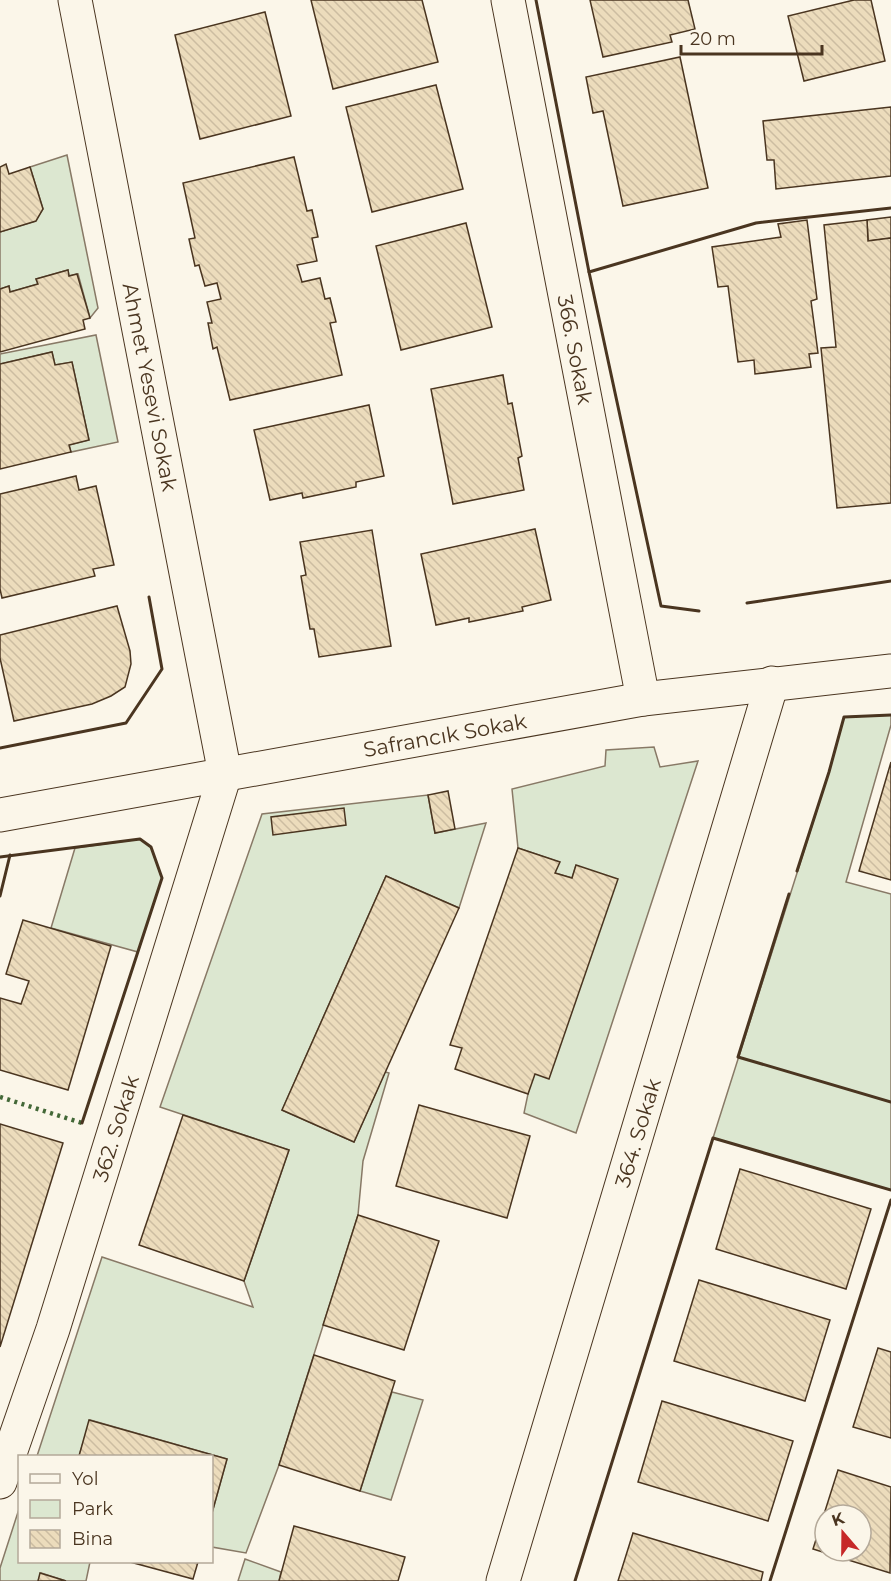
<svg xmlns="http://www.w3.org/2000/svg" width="891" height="1581" font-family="Montserrat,sans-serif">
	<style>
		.green { fill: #dce7d0; stroke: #887966; stroke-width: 1.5 }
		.building { fill: url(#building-back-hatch); stroke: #4a3520; stroke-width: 1.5; fill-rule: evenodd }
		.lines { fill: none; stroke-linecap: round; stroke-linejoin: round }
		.minor-casing { stroke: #4a3520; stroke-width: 35 }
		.minor { stroke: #fbf6e9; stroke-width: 33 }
		.hedge { stroke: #436837; stroke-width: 4.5; stroke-dasharray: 3 4.5; stroke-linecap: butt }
		.wall { stroke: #4a3520; stroke-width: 3 }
		.labels { text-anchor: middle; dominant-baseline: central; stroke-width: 4.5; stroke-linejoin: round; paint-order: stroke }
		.street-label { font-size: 21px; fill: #4a3520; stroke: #fbf6e9 }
	</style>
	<defs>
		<pattern id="building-back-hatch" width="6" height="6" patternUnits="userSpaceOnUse" patternTransform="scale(1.5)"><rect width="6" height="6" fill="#ecdcbc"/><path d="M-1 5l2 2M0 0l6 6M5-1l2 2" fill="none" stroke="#ccbda1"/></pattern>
	</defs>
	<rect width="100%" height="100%" fill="#fbf6e9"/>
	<g class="green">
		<path d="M67 155 98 308 90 318 78 274 69 276 68 270 36 279 38 284 10 292 9 286 0 289V232L35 221 43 209 30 167Z"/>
		<path d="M96 335 118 442 71 452 69 445 89 440 72 362 55 365 52 352 0 364V354Z"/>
		<path d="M891 715V725L846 882 891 894V1190L713 1138 829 772 844 717Z"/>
		<path d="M654 747 660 767 698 761 576 1133 524 1113 576 865 572 878 555 873 559 862 518 848 512 789 605 766 606 750Z"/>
		<path d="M428 795 435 833 486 823 459 908 386 876 282 1110 354 1142 385 1072 389 1073 363 1161 358 1215 279 1465 246 1553 212 1547V1513L227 1459 90 1420 79 1456H37L102 1257 253 1307 244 1281 289 1150 160 1107 262 814Z"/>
		<path d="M140 839 151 847 162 878 138 952 51 928 75 848Z"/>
		<path d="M392 1392 423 1400 391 1500 360 1491Z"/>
		<path d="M19 1509 20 1562H90L86 1581H66L41 1573 38 1581H0V1568Z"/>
		<path d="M245 1559 281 1572 279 1581H238Z"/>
	</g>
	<g class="building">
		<path d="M311 0H422L438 62 333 89Z"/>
		<path d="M590 0H688L695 29 670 35 672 42 603 57Z"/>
		<path d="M854 0H871L885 61 804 81 788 16Z"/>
		<path d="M265 12 291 116 200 139 175 35Z"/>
		<path d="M680 57 708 188 623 206 603 111 593 113 586 77Z"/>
		<path d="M436 85 463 189 372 212 346 107Z"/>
		<path d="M891 107V176L776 189 774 160H767L763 121Z"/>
		<path d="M294 157 307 211 312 210 318 237 312 238 317 261 297 265 302 282 320 278 325 299 330 298 336 322 330 323 342 375 230 400 217 347 213 349 208 323H212L207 302 221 299 217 283 205 286 199 265 195 266 189 239 195 238 183 183Z"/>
		<path d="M6 164 9 174 30 167 43 209 36 221 0 232V167Z"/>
		<path d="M891 217V238L868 241 867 220Z"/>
		<path d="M807 220 817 299 811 301 818 353 809 354 811 367 755 374 754 360 738 362 728 286 718 287 712 247 781 237 778 224Z"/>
		<path d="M867 220 868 241 891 238V503L837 508 821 348 836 347 824 225Z"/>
		<path d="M466 223 492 327 401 350 376 246Z"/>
		<path d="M68 270 69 276 77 274 90 318 83 320 85 329 0 352V289L9 286 10 292 38 284 36 279Z"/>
		<path d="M52 352 55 365 72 362 89 440 69 445 71 452 0 469V364Z"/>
		<path d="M503 375 508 404 512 403 522 456 518 458 524 490 453 504 431 389Z"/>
		<path d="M369 405 384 476 356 482V487L303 498 302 493 270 500 254 430Z"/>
		<path d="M76 476 79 490 96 486 114 565 93 569 95 576 2 598 0 589V494Z"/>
		<path d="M535 529 551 600 522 607 523 611 469 622V618L436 625 421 554Z"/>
		<path d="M372 530 391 646 319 657 314 629H310L301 576 306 575 300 542Z"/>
		<path d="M117 606 130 651 131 664 125 687 111 696 92 704 14 721 0 658V635Z"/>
		<path d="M891 762V880L859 871Z"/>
		<path d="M448 791 455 829 435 833 428 795Z"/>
		<path d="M344 808 346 825 273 835 271 817Z"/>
		<path d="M518 848 560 862 555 873 572 878 576 865 618 879 549 1079 535 1074 528 1094 455 1069 462 1048 450 1045Z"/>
		<path d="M386 876 459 908 354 1142 282 1110Z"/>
		<path d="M23 920 111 946 68 1090 0 1070V998L21 1004 29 981 6 974Z"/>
		<path d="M419 1105 530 1136 507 1218 396 1186Z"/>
		<path d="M183 1115 289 1150 244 1281 139 1245Z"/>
		<path d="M0 1124 63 1143 0 1347Z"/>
		<path d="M740 1169 871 1209 846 1289 716 1249Z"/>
		<path d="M358 1215 439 1241 404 1350 323 1325Z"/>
		<path d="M699 1280 830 1320 805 1401 674 1361Z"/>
		<path d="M878 1348 891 1352V1438L853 1427Z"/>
		<path d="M314 1355 395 1381 360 1491 279 1465Z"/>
		<path d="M662 1401 793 1441 768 1521 638 1482Z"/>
		<path d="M89 1420 227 1459 212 1513V1456H79Z"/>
		<path d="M838 1470 891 1487 890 1573 813 1549ZM825 1515H861V1551H825Z"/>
		<path d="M294 1526 405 1557 398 1581H279Z"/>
		<path d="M633 1533 763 1572 761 1581H618Z"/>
		<path d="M130 1562H198L193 1579Z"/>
		<path d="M40 1573 66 1581H38Z"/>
	</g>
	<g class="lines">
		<defs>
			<g id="minor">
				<path id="s1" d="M508 0 643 699"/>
				<path id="s2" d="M0 815 643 699 891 671"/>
				<path id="s3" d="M0 1482 53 1329 225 774 75 0"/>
				<path id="s4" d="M503 1581 772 683"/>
			</g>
		</defs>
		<use href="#minor" class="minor-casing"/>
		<use href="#minor" class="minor"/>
		<path class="hedge" d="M0 1097 82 1123"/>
		<g class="wall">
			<path d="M536 0 589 272"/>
			<path d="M747 603 891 581"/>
			<path d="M699 611 661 606 589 272 756 223 891 208"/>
			<path d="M0 748 126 723 162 669 149 597"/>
			<path d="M0 857 140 839 151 847 162 878 82 1123"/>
			<path d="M797 871 829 772 844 717 891 715"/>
			<path d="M789 894 738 1057 891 1102"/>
			<path d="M0 896 10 855"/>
			<path d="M575 1581 713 1138 891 1190"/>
			<path d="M770 1581 891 1200"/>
		</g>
	</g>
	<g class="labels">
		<g class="street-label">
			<text stroke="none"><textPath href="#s1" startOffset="356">366. Sokak</textPath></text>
			<text transform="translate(150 387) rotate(79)">Ahmet Yesevi Sokak</text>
			<text stroke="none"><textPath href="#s2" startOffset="452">Safrancık Sokak</textPath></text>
			<text stroke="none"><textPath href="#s3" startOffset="372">362. Sokak</textPath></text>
			<text stroke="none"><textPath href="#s4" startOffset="468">364. Sokak</textPath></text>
		</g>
	</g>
	<rect x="18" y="1455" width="195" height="108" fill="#fbf6e9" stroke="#b4a999" stroke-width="1.5"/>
	<rect x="30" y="1474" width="30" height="9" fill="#fbf6e9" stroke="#b4a999" stroke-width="1.5"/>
	<text x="72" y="1485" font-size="18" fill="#4a3520">Yol</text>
	<rect x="30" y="1500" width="30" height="18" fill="#dce7d0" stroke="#b4a999" stroke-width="1.5"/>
	<text x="72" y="1515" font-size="18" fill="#4a3520">Park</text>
	<rect x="30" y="1530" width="30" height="18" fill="url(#building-back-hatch)" stroke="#b4a999" stroke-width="1.5"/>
	<text x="72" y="1545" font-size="18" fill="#4a3520">Bina</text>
	<g transform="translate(843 1533) rotate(340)"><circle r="28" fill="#fbf6e9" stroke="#b4a999" stroke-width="1.5"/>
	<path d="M0-4.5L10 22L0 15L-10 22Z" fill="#c62828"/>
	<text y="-9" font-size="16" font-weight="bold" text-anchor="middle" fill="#4a3520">K</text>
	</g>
	<path d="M681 45v9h141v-9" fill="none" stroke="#4a3520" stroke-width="3"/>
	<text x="690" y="45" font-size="18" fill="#4a3520" stroke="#fbf6e9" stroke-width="4.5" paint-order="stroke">20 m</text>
</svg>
